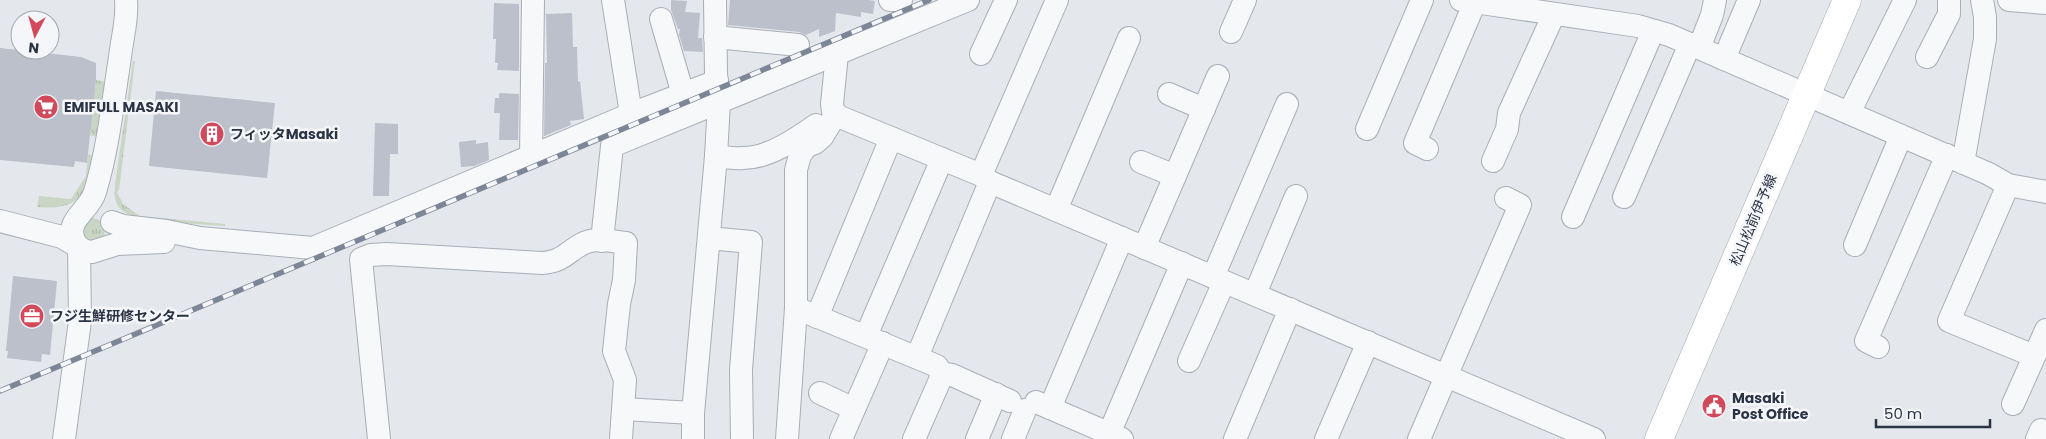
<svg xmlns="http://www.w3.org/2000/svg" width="2046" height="439" font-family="Poppins,'Noto Sans JP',sans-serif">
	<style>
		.grass { fill: url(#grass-tufts) }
		.building { fill: #bbc0ca }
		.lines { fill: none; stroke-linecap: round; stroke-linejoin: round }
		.minor-casing { stroke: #a9aeb7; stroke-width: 24 }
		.major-casing { stroke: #a3abb8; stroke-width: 29 }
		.minor { stroke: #f7f8fa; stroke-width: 22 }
		.major { stroke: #fff; stroke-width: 28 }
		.rail-casing { stroke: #7d8696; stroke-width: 5.5 }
		.rail { stroke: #f4f6f9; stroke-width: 4; stroke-dasharray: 11; stroke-linecap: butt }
		.labels { text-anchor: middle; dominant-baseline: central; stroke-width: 5; stroke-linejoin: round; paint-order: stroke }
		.poi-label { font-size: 14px; font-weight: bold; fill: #2b3445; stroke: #f4f6f9; text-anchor: start }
		.street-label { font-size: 14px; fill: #2b3445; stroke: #f4f6f9 }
	</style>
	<defs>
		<pattern id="grass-tufts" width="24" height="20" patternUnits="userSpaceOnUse" patternTransform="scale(1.25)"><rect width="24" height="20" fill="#c9d6c5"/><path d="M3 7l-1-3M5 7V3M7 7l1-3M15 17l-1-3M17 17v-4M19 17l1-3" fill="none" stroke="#adb8ab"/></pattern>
	</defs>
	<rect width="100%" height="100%" fill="#e4e7ec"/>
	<g class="grass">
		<path d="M133 61H135L119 190 117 192 123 204 140 216 225 224V226C203 224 140 223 124 212 114 205 114 195 115 184Z"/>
		<path d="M96 80 107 82 99 137 89 135Z"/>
		<path d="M88 154 96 157C90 195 77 211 37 207L39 196 71 199 86 176Z"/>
		<path d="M90 218C101 218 107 225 104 236L91 244 79 230Z"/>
	</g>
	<g class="building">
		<path d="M671 0 687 1 685 12 700 13 698 38H702L703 52 684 51 679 35 680 29H678L671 10Z"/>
		<path d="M730 0H868L875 1 873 14 861 12V17L836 13 835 31 819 37V29L806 35 799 32 728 25Z"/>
		<path d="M494 3 519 4V71L497 70 498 63H495L496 39H493Z"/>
		<path d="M572 13 573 47H577L578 82 580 81 584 119 570 121 571 125 544 136 545 63H547L546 14Z"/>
		<path d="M0 48 81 57 96 63V80L87 163 75 161 74 167 0 160Z"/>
		<path d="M156 91 275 103 267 178 149 166Z"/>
		<path d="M499 93 519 94 518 140H499L500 113H494L495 98H499Z"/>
		<path d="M375 123 398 124V154H390L389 196H373Z"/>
		<path d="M476 140V144L488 142 489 160 474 166 461 167 459 142Z"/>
		<path d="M13 276 57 281 50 355 42 354 41 362 7 358 8 351H6Z"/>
	</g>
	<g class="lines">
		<defs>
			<g id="minor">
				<path d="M613 0 631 114"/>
				<path d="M890 0H901"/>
				<path d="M1461 0 1638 26 1669 35 1989 174 2008 185 2046 192"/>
				<path d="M2009 0 2046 3"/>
				<path d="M661 19 683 94"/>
				<path d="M1231 32 1245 0"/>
				<path d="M715 37 798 45"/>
				<path d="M1699 48 1712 15 1715 0"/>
				<path d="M837 54 832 104 833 112 840 117 981 175 990 182 1594 439"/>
				<path d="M981 54 1006 0"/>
				<path d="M1927 57 1949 14V0"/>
				<path d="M1724 59 1749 0"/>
				<path d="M1169 94 1204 109"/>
				<path d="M1849 113 1905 0"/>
				<path d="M1367 129 1422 0"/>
				<path d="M1427 149 1415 143 1475 2"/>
				<path d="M716 156C725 157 734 159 743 158 769 158 796 139 816 125"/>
				<path d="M531 157 533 0"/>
				<path d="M1493 161 1507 129 1509 113 1554 14"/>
				<path d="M1141 162 1175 176"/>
				<path d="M1963 163 1985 39V17L1982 0"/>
				<path d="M981 175 1057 0"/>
				<path d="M2008 185 1949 321 2034 356"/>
				<path d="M1624 197 1690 44"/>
				<path d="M1056 210 1129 38"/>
				<path d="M1573 217 1653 31"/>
				<path d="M0 221 62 237 85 251 92 252 117 244 164 242"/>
				<path d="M112 222 123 226 166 231 200 238 313 248 631 114 717 81"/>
				<path d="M709 238 751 242 741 370 742 439"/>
				<path d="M602 241 612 146 968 0"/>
				<path d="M76 244C62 221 89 212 95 192 108 149 113 102 120 57 122 38 128 19 126 0"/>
				<path d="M1855 245 1901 136"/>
				<path d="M1144 248 1218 76"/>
				<path d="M1213 277 1287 104"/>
				<path d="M1255 294 1296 196"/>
				<path d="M796 308 937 366 941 373 940 380 914 439"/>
				<path d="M817 317 891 138"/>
				<path d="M866 336 942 159"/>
				<path d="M1878 347 1866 341 1947 155"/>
				<path d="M917 357 990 182"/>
				<path d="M1189 361 1224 282"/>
				<path d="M941 373 952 375 1010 401"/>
				<path d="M820 393 854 409"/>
				<path d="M1036 402 1122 439"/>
				<path d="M2013 404 2046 330"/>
				<path d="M1050 408 1122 238"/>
				<path d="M623 409 693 413"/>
				<path d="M1109 434 1182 263"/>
				<path d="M64 439 80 321 79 247"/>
				<path d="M379 439 361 259 371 255 387 254 542 263C564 261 565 253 582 244 595 237 611 241 626 243L624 280 619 304 614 351 625 380 621 438"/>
				<path d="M693 439V413L716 156 719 102 716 74 715 0"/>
				<path d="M787 439 796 308V170L800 155 807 146 815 143 822 137 836 114"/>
				<path d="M841 439 883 343"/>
				<path d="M977 439 996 394"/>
				<path d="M1013 439 1025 410"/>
				<path d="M1235 439 1290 309"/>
				<path d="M1326 439 1368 342"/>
				<path d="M1419 439 1520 205 1506 198"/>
				<path d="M2037 439 2041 430"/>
			</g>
			<path id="major" d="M1659 439 1847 0"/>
		</defs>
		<use href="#minor" class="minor-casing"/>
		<use href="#major" class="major-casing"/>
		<use href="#minor" class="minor"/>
		<use href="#major" class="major"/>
		<defs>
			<path id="rail" d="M0 391 929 0"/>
		</defs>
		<use href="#rail" class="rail-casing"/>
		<use href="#rail" class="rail"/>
	</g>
	<defs>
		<symbol id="supermarket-disc" viewBox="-11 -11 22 22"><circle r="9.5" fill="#d1495b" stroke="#f4f6f9"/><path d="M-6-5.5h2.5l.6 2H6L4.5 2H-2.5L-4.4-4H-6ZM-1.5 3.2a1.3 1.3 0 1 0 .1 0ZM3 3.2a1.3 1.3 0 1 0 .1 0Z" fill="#fff"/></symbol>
		<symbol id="building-disc" viewBox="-11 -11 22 22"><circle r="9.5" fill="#d1495b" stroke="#f4f6f9"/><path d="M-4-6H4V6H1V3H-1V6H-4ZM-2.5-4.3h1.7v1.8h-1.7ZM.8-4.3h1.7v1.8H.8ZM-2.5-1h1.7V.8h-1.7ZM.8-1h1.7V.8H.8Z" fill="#fff"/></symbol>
		<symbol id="office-disc" viewBox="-11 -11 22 22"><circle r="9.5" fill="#d1495b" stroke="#f4f6f9"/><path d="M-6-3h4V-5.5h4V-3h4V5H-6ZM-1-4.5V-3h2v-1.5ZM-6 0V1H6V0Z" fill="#fff"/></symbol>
		<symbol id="civic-disc" viewBox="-11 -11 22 22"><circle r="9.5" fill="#d1495b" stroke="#f4f6f9"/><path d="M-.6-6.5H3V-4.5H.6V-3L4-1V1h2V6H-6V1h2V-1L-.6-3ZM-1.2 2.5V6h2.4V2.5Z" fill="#fff"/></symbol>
	</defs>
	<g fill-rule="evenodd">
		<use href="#supermarket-disc" x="32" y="93" width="28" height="28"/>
		<use href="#building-disc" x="198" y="120" width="28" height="28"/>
		<use href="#office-disc" x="18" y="302" width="28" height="28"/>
		<use href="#civic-disc" x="1700" y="392" width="28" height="28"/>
	</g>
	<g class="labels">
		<g class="poi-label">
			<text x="64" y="107">EMIFULL MASAKI</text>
			<text x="230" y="134">フィッタMasaki</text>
			<text x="50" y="316">フジ生鮮研修センター</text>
			<text x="1732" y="398">Masaki<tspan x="1732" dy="16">Post Office</tspan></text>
		</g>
		<g class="street-label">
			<text transform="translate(1753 220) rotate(-67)">松山松前伊予線</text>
		</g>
	</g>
	<g transform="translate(35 35) rotate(186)"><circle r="24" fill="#f4f6f9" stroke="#a4a8b1"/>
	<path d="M0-4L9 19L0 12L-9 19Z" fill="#d1495b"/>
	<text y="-8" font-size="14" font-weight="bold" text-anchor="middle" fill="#2b3445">N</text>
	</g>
	<path d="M1876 419v8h114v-8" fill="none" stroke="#2b3445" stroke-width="2.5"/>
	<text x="1884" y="419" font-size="15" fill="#2b3445" stroke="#f4f6f9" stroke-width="4" paint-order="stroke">50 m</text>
</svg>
